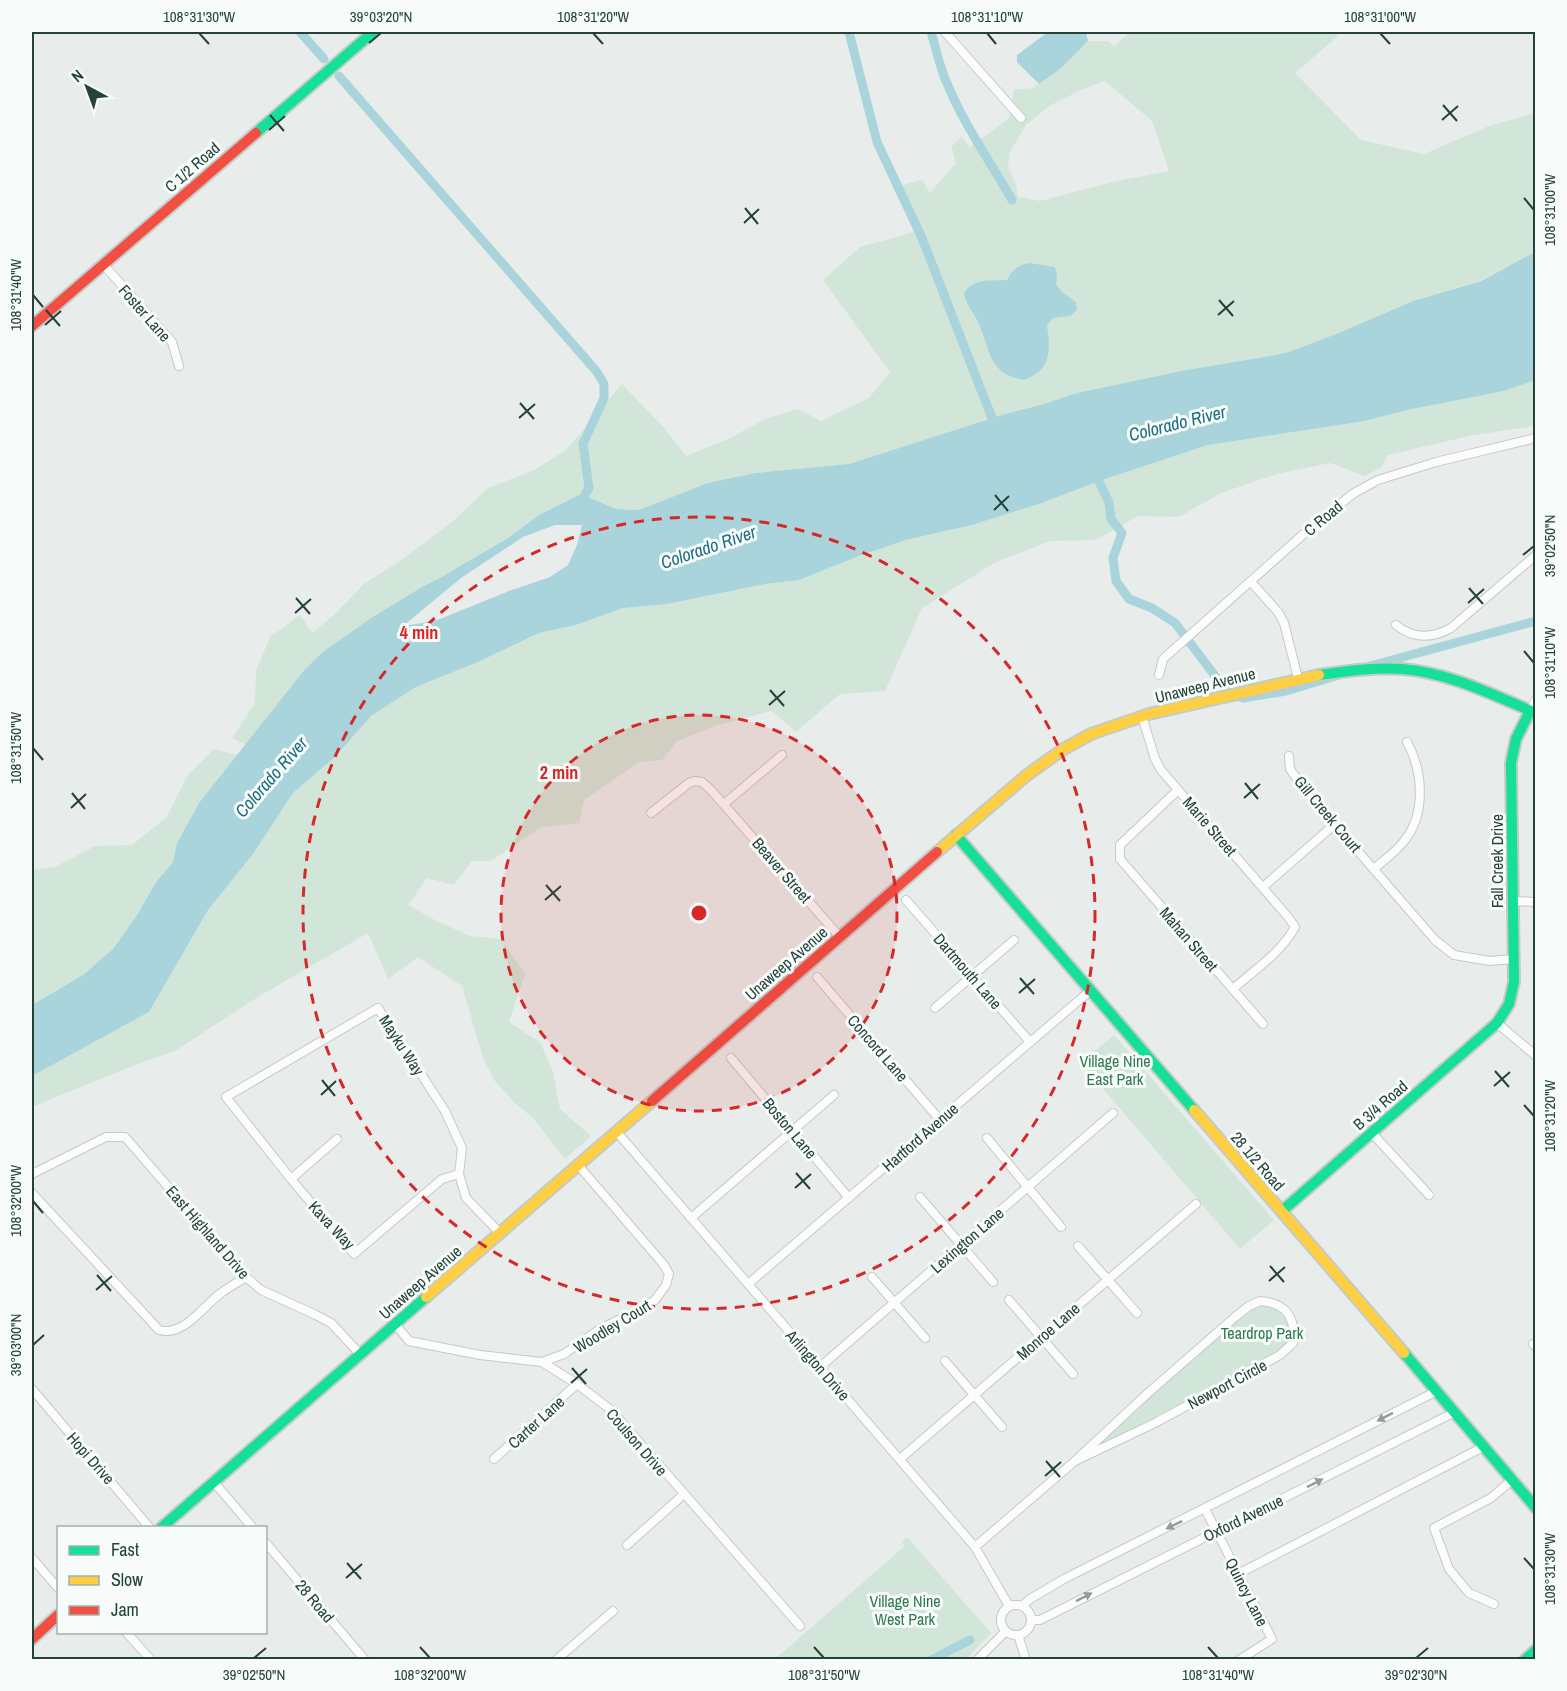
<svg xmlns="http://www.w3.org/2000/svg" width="1567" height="1691" font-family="'Archivo Narrow',sans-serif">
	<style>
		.green { fill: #d1e6d8; fill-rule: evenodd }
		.water { fill: #a9d4db; fill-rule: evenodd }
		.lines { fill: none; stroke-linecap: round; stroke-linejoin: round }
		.canal { stroke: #a9d4db; stroke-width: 9 }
		.street-casing { stroke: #c5cac8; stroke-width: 10 }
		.fast-casing { stroke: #c3cbc8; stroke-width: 14 }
		.slow-casing { stroke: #c3cbc8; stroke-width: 14 }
		.jam-casing { stroke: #c3cbc8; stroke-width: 14 }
		.street { stroke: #fcfcfc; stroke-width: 8 }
		.fast { stroke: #16e098; stroke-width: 10 }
		.slow { stroke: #ffcf43; stroke-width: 10 }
		.jam { stroke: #f24e42; stroke-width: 10 }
		.oneway { fill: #909f9b }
		.ticks { fill: none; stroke: #24423a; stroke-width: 2 }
		.ring { fill: none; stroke: #d62828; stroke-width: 3; stroke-dasharray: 10 8 }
		.labels { text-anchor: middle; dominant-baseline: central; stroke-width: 6; stroke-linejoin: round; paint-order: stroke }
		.street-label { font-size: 16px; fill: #24423a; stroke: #f7fbf9 }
		.park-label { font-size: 16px; fill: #2d7a4b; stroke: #f7fbf9 }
		.water-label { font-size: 18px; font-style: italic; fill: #1c6f80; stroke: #f7fbf9 }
		.centre { fill: #d62828; stroke: #f7fbf9; stroke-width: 3 }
		.ring-label { font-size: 18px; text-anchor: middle; font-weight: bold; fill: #d62828; stroke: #f7fbf9; stroke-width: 6; stroke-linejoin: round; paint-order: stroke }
		.neatline { fill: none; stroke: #24423a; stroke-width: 2 }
		.ticks-label { font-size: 15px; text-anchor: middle; fill: #24423a }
	</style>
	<rect width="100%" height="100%" fill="#e8edeb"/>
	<g class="green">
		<path d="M1129 32H1334L1338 36 1295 73 1361 140 1424 154 1489 126 1535 113V252L1481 280 1413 301 1336 334 1286 353 1181 371 1077 393 1044 404 1005 414 849 464 755 473 709 483 639 510 616 509 539 515 508 538 438 579 422 587 371 618 324 651 305 669 246 745 232 738 255 703 256 671 270 637 300 615 312 633 334 615 364 584 403 559 452 522 488 488 534 470 566 450 622 384 665 429 686 456 728 439 767 418 798 409 821 421 869 398 890 372 823 280 860 247 907 234 914 231 902 185 922 180 930 193 956 163 951 147 962 136 969 148 1009 118 1014 90 1033 88 1045 80 1088 41H1108L1114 47ZM1105 81 1152 121 1169 171 1116 181 1040 201 1018 197 1016 184 1008 168 1010 152 1026 125 1051 105 1081 90Z"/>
		<path d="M1535 380V426L1469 436 1388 455 1381 468 1364 476 1330 463 1277 474 1221 493 1179 517 1138 516 1096 540 1051 541 996 562 922 608 885 691 840 694 796 732 772 711 714 726 677 741 662 760 639 762 584 800 579 823 541 827 491 861H472L454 885 427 878 408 905 435 920 470 936 501 939 525 974 509 1022 540 1042 553 1072 560 1109 591 1136 565 1159 533 1118 515 1103 494 1080 483 1058 462 986 418 957 388 979 368 933 258 997 175 1051 137 1064 32 1107V1076L149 1012 208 910 253 854 293 793 336 756 371 716 416 687 478 662 539 633 576 625 623 608 667 604 765 584 799 580 859 556 906 540 972 525 1042 503 1099 481 1208 445 1365 421 1407 410 1504 391Z"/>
		<path d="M214 749 238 755 199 803 177 843 173 861 156 882 137 915 113 949 83 975 32 1005V870L55 867 95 846 132 845 166 818 188 775Z"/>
		<path d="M1114 1035 1274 1220 1240 1249 1081 1063Z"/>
		<path d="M1258 1306C1282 1307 1292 1314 1290 1339L1282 1350 1101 1445 1100 1440 1244 1315Z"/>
		<path d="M907 1537 991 1633 966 1659H775L905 1546 902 1542Z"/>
	</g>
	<g class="water">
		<path d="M1048 32H1086L1088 41 1060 69 1039 84 1017 62V55Z"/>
		<path d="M1535 252V380L1504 391 1407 410 1365 421 1208 445 1099 481 1042 503 972 525 906 540 859 556 799 580 765 584 667 604 623 608 576 625 539 633 478 662 416 687 371 716 336 756 293 793 253 854 208 910 149 1012 32 1076V1005L83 975 113 949 137 915 156 882 173 862 177 843 199 803 305 669 324 651 371 618 422 587 438 579 508 538 539 515 581 494 616 509 639 510 708 483 755 473 849 464 1005 414 1044 404 1077 393 1181 371 1286 353 1336 334 1413 301 1481 281ZM555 525H582L577 545 568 565 550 577 509 591 435 621 403 626 461 578 523 537Z"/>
		<path d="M1029 263 1055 267 1057 276 1056 285 1062 292 1076 302 1077 310 1070 316 1053 318 1047 326C1051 352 1051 370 1024 380 986 373 991 349 978 322 973 311 966 305 964 293 973 278 991 281 1007 280 1013 269 1017 266 1029 263Z"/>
	</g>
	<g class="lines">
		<g class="canal">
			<path d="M300 32 324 59"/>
			<path d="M849 32 877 142 922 238 992 418"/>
			<path d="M931 32C936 48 939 65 946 81 963 123 989 160 1012 200"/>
			<path d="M339 76 597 372 604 384V398L583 444 589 488 585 495"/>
			<path d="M1099 481 1109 503 1111 519 1122 533 1113 558 1116 581 1129 599 1152 608 1175 623 1228 693 1243 698 1286 691 1339 675"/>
			<path d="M1370 666 1536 621"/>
			<path d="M931 1660 970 1640"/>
		</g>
		<defs>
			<g id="street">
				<path d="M945 32 1021 118"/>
				<path d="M103 264 172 342 179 366"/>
				<path d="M1251 582 1278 612 1284 623 1298 678"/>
				<path d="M1396 625C1413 639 1431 639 1451 628L1536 555"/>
				<path d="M1159 675 1163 659 1315 524 1354 493 1378 480 1436 462 1536 438"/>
				<path d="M1530 711 1536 699"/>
				<path d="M1142 716 1155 759 1161 770 1288 917 1295 927C1282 952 1253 971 1233 989"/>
				<path d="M1289 756 1290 769 1305 790 1435 940 1454 955 1490 961 1513 959"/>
				<path d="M1178 790 1120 845V859L1263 1024"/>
				<path d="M724 804 782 755"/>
				<path d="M651 813 689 783 695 781 702 782 711 790 839 936"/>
				<path d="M1374 869C1384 860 1397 851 1405 840 1426 813 1423 771 1407 742"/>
				<path d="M1263 887 1335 824"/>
				<path d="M906 900 1030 1042"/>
				<path d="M1512 901 1536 902"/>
				<path d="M817 977 940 1120"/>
				<path d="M935 1008 1014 940"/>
				<path d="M1497 1023 1536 1056"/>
				<path d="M731 1058 849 1198"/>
				<path d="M616 1131 975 1547 1009 1606"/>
				<path d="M1371 1132 1429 1195"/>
				<path d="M987 1138 1061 1227"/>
				<path d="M32 1174 106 1137H125L246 1277 261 1290 316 1315 331 1323 360 1354"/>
				<path d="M459 1174 442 1179 354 1254 291 1179 226 1097 378 1008 445 1111 462 1148 459 1174 466 1198 500 1233"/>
				<path d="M291 1179 337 1139"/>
				<path d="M32 1193 159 1330C184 1337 203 1306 221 1293 229 1287 238 1282 246 1277"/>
				<path d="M920 1197 993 1282"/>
				<path d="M691 1218 834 1095"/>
				<path d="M1078 1246 1137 1313"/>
				<path d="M872 1277 925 1338"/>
				<path d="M748 1284 1091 990"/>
				<path d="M1009 1300 1073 1374"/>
				<path d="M1260 1301C1287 1303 1296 1318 1293 1343L1280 1355 1155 1423 1075 1461 1148 1393 1235 1317 1249 1306Z"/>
				<path d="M395 1324 409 1341 480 1355 542 1362 577 1384 611 1410 800 1626"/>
				<path d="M1536 1343 1533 1344 1536 1347"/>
				<path d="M945 1361 1002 1427"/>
				<path d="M542 1362 564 1354 600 1329 645 1307 655 1300 666 1285 669 1274 664 1265 578 1165"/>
				<path d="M820 1367 1113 1113"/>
				<path d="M32 1389 150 1528"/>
				<path d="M494 1459 577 1384"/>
				<path d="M900 1459 1196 1204"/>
				<path d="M213 1481 253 1528"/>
				<path d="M1205 1509 1272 1639 1239 1660"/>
				<path d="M266 1543 365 1660"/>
				<path d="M627 1545 683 1495"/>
				<path d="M975 1547 1075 1461"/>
				<path d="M32 1558 58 1588"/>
				<path d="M1238 1574 1483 1447"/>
				<path d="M1494 1604 1469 1593 1449 1569 1434 1528 1491 1498 1512 1480"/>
				<circle cx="1016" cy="1620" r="15"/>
				<path d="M1022 1606 1030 1599 1064 1579 1437 1391"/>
				<path d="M1031 1620H1040L1455 1412"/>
				<path d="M126 1632 151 1660"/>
				<path d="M1018 1635 1026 1660"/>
				<path d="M556 1660 613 1611"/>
				<path d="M977 1660 1006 1631"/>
			</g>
			<g id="fast">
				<path d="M256 133 373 32"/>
				<path d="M1319 675C1347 671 1375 667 1403 669 1450 673 1493 695 1536 713"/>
				<path d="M956 835 1194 1110"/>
				<path d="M1282 1211 1497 1023 1509 1004 1514 982 1511 763 1516 739 1530 711"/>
				<path d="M1404 1353 1536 1508"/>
				<path d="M161 1528 426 1297"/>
				<path d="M1525 1660 1536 1650"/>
			</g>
			<g id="slow">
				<path d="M937 852 1027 775 1062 750 1091 734 1149 714 1319 675"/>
				<path d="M1194 1110 1404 1353"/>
				<path d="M426 1297 652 1101"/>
			</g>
			<g id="jam">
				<path d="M32 326 256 133"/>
				<path d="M652 1101 937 852"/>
				<path d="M32 1639 58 1615"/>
			</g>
		</defs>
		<use href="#street" class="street-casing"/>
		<use href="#fast" class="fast-casing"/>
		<use href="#slow" class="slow-casing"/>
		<use href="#jam" class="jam-casing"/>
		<use href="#street" class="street"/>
		<use href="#fast" class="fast"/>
		<use href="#slow" class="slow"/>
		<use href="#jam" class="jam"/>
	</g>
	<defs><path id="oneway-solid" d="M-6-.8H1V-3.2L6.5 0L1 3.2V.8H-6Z" transform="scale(1.5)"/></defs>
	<g class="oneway">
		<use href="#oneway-solid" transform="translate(1385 1417) rotate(153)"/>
		<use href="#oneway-solid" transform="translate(1315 1483) rotate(-27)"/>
		<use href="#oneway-solid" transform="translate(1174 1525) rotate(154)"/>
		<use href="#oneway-solid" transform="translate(1084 1597) rotate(-27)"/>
	</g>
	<path class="ticks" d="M199 33 209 44M593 33 603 44M987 33 996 44M1380 33 1390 44M369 43 381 33M1443 105 1457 121M270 115 284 131M1442 120 1458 106M269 130 285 116M1524 198 1534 210M745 208 758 224M744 223 759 209M33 295 43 307M1219 300 1233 316M46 310 60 326M1218 315 1234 301M45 325 61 311M520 403 534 419M519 418 535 404M995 495 1008 511M994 510 1009 496M1523 555 1534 546M1469 588 1483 604M296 598 310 614M1468 603 1484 589M295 613 311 599M1524 651 1534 663M770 690 784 706M769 705 785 691M33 748 43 760M1245 783 1258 799M72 793 85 809M1244 798 1260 784M71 808 86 794M546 885 560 901M545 900 561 886M1020 978 1034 994M1019 993 1035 979M1495 1071 1509 1087M322 1080 335 1096M1494 1086 1510 1072M321 1095 336 1081M1524 1105 1534 1116M796 1173 810 1189M795 1188 811 1174M33 1201 43 1213M1270 1266 1284 1282M97 1275 111 1291M1269 1281 1285 1267M96 1290 112 1276M33 1345 44 1335M572 1368 586 1384M571 1383 587 1369M1046 1461 1060 1477M1045 1476 1061 1462M1524 1558 1534 1569M347 1563 361 1579M346 1578 362 1564M420 1647 430 1658M814 1647 824 1658M1208 1647 1218 1658M254 1658 266 1648M1416 1658 1428 1648"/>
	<circle cx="699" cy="913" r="198" fill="#d62828" fill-opacity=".12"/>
	<g class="ring">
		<circle cx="699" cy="913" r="198"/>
		<circle cx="699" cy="913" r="396"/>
	</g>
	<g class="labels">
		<g class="street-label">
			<text transform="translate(192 167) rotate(-41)">C 1/2 Road</text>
			<text transform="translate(145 313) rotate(49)">Foster Lane</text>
			<text transform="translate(1323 518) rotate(-40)">C Road</text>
			<text transform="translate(1205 685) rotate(-14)">Unaweep Avenue</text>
			<text transform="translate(1328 814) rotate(50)">Gill Creek Court</text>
			<text transform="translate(1210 826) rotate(49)">Marie Street</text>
			<text transform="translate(1497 861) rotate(-90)">Fall Creek Drive</text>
			<text transform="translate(782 870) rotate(49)">Beaver Street</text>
			<text transform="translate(1189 939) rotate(49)">Mahan Street</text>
			<text transform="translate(786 963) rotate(-41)">Unaweep Avenue</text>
			<text transform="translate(968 971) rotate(49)">Dartmouth Lane</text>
			<text transform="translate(402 1045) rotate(57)">Mayku Way</text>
			<text transform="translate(878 1048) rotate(49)">Concord Lane</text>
			<text transform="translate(1380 1105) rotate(-41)">B 3/4 Road</text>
			<text transform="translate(790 1128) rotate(50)">Boston Lane</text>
			<text transform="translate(920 1137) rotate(-41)">Hartford Avenue</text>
			<text transform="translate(1258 1161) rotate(49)">28 1/2 Road</text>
			<text transform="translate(332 1225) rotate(47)">Kava Way</text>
			<text transform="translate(208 1232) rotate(49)">East Highland Drive</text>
			<text transform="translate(967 1240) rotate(-41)">Lexington Lane</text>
			<text transform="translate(420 1282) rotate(-41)">Unaweep Avenue</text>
			<text transform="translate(612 1326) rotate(-31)">Woodley Court</text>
			<text transform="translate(1048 1331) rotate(-41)">Monroe Lane</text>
			<text transform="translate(818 1365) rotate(49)">Arlington Drive</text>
			<text transform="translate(1227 1384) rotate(-28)">Newport Circle</text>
			<text transform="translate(536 1422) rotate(-42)">Carter Lane</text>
			<text transform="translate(637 1442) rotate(49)">Coulson Drive</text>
			<text transform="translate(91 1458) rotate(49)">Hopi Drive</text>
			<text transform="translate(1243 1518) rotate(-26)">Oxford Avenue</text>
			<text transform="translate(1247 1592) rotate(63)">Quincy Lane</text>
			<text transform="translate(315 1601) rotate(50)">28 Road</text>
		</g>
		<g class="park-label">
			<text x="1115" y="1061">Village Nine<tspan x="1115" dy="18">East Park</tspan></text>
			<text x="1262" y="1333">Teardrop Park</text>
			<text x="905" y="1601">Village Nine<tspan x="905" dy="18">West Park</tspan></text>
		</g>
		<g class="water-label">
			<text transform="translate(1177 423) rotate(-14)">Colorado River</text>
			<text transform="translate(708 547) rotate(-19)">Colorado River</text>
			<text transform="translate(271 777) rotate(-49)">Colorado River</text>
		</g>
	</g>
	<circle cx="699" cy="913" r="9" class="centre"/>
	<g class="ring-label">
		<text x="419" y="639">4 min</text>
		<text x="559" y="779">2 min</text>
	</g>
	<rect width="1567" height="1691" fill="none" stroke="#f7fbf9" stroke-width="66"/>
	<rect x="57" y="1526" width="210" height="108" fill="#f7fbf9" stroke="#a3b1ad" stroke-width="1.5"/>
	<rect x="69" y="1546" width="30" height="9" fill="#16e098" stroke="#a3b1ad" stroke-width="1.5"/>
	<text x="111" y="1556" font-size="18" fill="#24423a">Fast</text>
	<rect x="69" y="1576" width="30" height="9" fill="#ffcf43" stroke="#a3b1ad" stroke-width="1.5"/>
	<text x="111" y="1586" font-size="18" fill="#24423a">Slow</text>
	<rect x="69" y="1606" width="30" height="9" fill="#f24e42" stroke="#a3b1ad" stroke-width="1.5"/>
	<text x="111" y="1616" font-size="18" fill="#24423a">Jam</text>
	<g transform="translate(87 87) rotate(319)" stroke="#f7fbf9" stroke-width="4.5" paint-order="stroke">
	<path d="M0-4.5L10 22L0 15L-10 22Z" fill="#24423a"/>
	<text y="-9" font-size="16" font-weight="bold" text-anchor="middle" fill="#24423a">N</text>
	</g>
	<rect x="33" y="33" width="1501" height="1625" class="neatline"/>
	<g class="ticks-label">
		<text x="199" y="22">108°31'30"W</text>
		<text x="381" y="22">39°03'20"N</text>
		<text x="593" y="22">108°31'20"W</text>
		<text x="987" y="22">108°31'10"W</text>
		<text x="1380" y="22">108°31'00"W</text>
		<text transform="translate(1550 210) rotate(-90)" y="5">108°31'00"W</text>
		<text transform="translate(16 295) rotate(-90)" y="5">108°31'40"W</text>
		<text transform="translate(1550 546) rotate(-90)" y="5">39°02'50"N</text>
		<text transform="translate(1550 663) rotate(-90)" y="5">108°31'10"W</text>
		<text transform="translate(16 748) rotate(-90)" y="5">108°31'50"W</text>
		<text transform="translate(1550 1116) rotate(-90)" y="5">108°31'20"W</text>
		<text transform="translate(16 1201) rotate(-90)" y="5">108°32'00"W</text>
		<text transform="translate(16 1345) rotate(-90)" y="5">39°03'00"N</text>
		<text transform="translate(1550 1569) rotate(-90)" y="5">108°31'30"W</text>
		<text x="254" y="1680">39°02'50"N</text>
		<text x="430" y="1680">108°32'00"W</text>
		<text x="824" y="1680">108°31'50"W</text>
		<text x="1218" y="1680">108°31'40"W</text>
		<text x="1416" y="1680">39°02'30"N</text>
	</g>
</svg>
